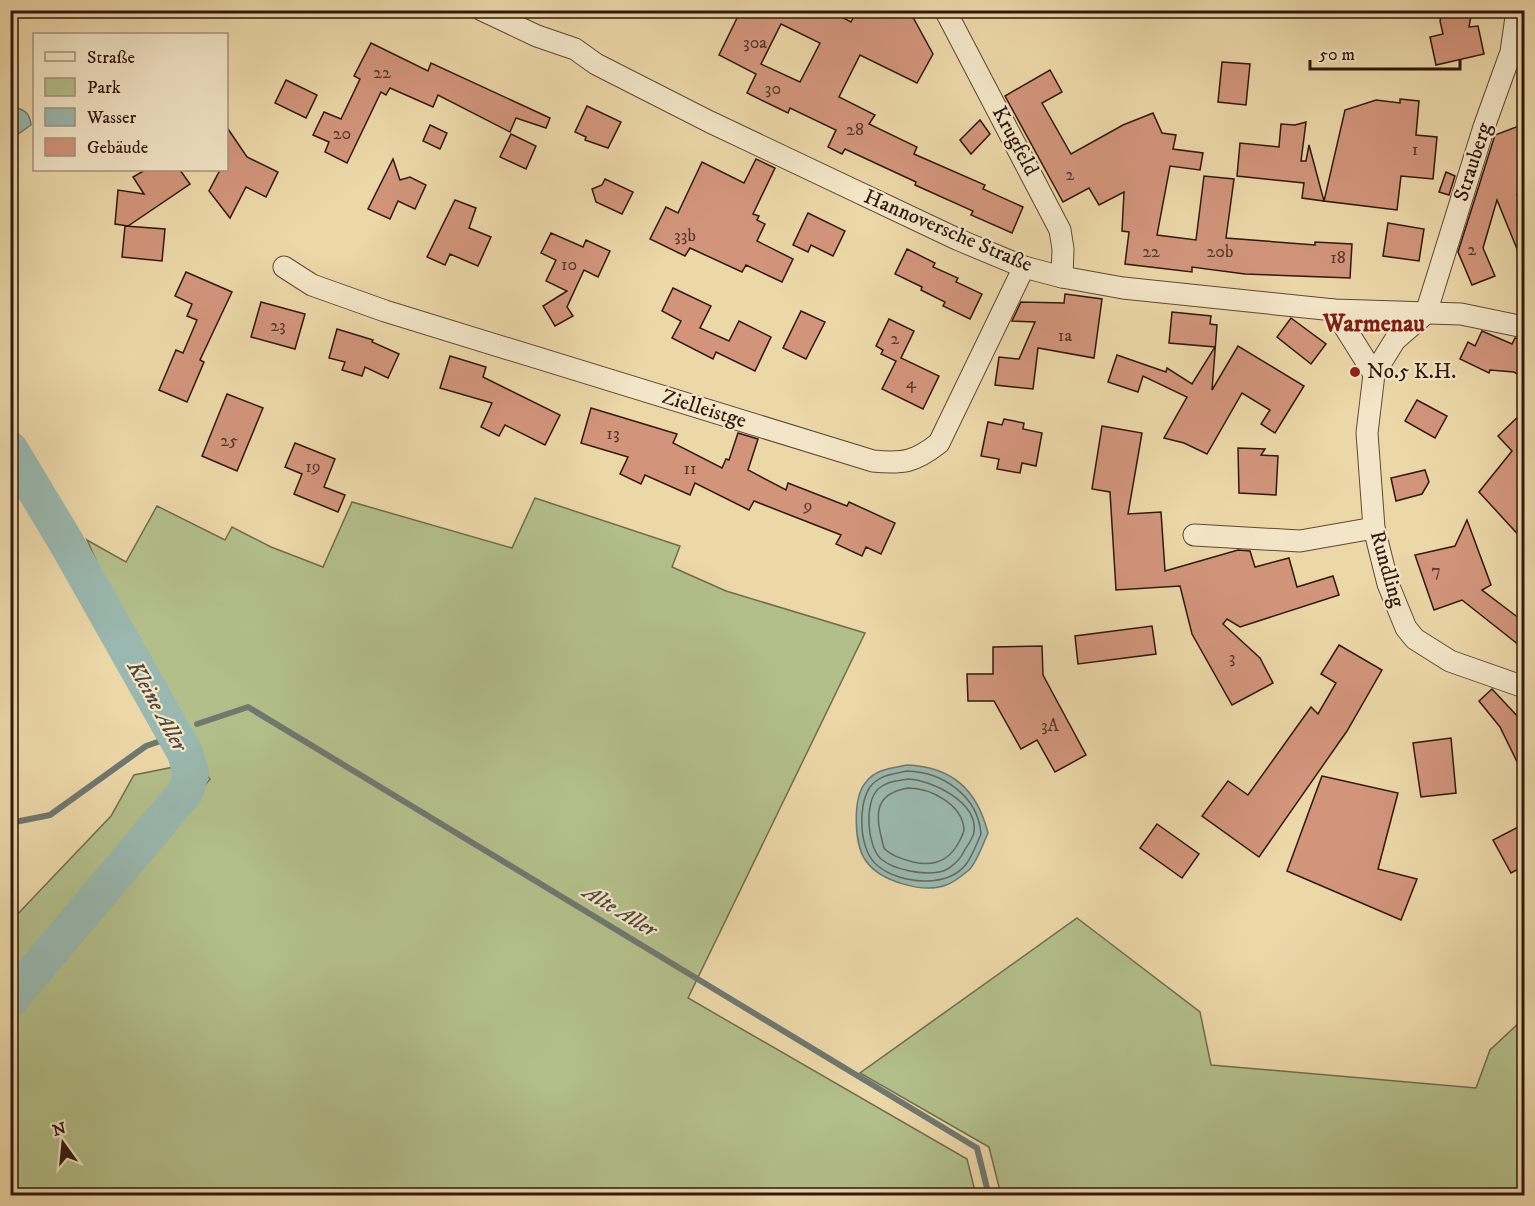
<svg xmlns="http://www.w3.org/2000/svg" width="1535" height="1206" font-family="'IM FELL DW Pica',serif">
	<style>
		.green { fill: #b3bf8b; stroke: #726c4c; stroke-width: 1.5 }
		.water { fill: #9ab8af; stroke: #70786f; stroke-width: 1.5 }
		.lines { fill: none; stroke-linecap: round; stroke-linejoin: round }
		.shore { stroke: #66685e; stroke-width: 1.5 }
		.stream { stroke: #70786f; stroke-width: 6 }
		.river { stroke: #9ab8af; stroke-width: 36 }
		.building { fill: #d2957c; stroke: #31180e; stroke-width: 1.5; fill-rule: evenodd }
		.minor-casing { stroke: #604835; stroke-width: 23 }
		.minor { stroke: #f3e5c7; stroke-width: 21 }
		.poi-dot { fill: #8f2418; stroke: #f3e5c7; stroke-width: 2 }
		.labels { text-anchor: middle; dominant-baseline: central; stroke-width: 4.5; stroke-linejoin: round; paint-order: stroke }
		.number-label { font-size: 18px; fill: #59372a }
		.street-label { font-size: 21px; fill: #31180e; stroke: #f3e5c7 }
		.poi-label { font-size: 21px; fill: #31180e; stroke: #f3e5c7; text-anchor: start }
		.water-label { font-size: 22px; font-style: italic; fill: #50483e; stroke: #f3e5c7 }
		.quarter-label { font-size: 24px; font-weight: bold; fill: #7a1f14; stroke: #f3e5c7 }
	</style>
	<rect width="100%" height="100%" fill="#ecd7a9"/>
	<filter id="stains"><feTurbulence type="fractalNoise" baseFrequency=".00333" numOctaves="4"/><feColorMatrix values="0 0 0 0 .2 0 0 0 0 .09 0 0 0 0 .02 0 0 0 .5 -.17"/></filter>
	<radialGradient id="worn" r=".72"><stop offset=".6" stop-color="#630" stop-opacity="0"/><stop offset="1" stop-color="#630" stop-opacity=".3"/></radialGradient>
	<g class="green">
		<path d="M535 498 680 546 672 567 726 591 865 633 688 998 967 1159 976 1195H11V1023L210 779 176 741 87 540 126 562 157 506 225 540 232 527 271 547 323 567 352 502 512 548Z"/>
		<path d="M189 764 11 981V921L111 816 134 775Z"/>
		<path d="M1077 918 1200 1012 1211 1065 1476 1088 1490 1050 1520 1022 1524 1021V1195H1001L989 1147 860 1073Z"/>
	</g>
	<g class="water">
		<path d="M11 106C23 110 29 110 31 125L11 139Z"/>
		<path d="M907 765C953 767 977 790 988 833 983 844 977 862 969 870 963 875 953 883 946 885 923 894 880 881 866 861 854 845 852 798 866 782 876 769 892 768 907 765Z"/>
	</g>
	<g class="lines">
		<g class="shore">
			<path d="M907 771C943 772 978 796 981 834 977 843 973 854 967 863 948 889 900 884 878 866 859 851 857 806 870 787 879 775 893 774 907 771Z"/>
			<path d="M908 779C932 780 978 802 974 832 973 839 966 847 963 853 959 861 948 871 939 872 922 875 894 870 881 859 867 846 864 803 878 789 887 781 897 781 908 779Z"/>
			<path d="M908 788C930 788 962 804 964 829 964 833 961 838 959 842 949 861 934 867 913 862 903 859 891 856 884 848 876 818 871 794 908 788Z"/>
		</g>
		<g class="stream">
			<path d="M197 724 248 707 977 1148 989 1196"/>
			<path d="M10 823 50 815 146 746 175 736"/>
		</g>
		<path class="river" d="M10 449 66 542 185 753 191 773 186 791 10 1000"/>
	</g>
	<g class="building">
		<path d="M741 10H829L851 22 857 10H909L933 54 917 83 860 55 839 97 875 115 869 124 917 147 914 154 985 185 983 189 1023 207 1012 233 971 215 973 211 915 185 916 182 845 149 842 154 828 147 836 130 790 108 788 113 747 93 756 74 719 55ZM781 24 820 43 800 82 761 64Z"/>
		<path d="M1442 10H1472L1469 27 1478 26 1484 54 1436 65 1430 37 1443 34 1440 21Z"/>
		<path d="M371 43 428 71 431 63 550 118 546 128 516 118 510 132 438 95 433 107 390 88 386 95 381 92 347 163 325 152 329 142 313 135 324 112 341 119 360 79 354 76Z"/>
		<path d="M1222 62 1250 64 1246 105 1218 102Z"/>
		<path d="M1050 70 1062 92 1042 103 1071 154 1123 125 1153 113 1162 133 1176 135 1173 149 1203 153 1200 170 1170 166 1157 235 1196 240 1204 176 1234 179 1226 238 1315 245V242L1352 244 1350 278 1245 274 1192 267V272L1125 264 1129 232 1122 231 1124 192 1099 205 1089 188 1063 202 1005 96Z"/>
		<path d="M286 80 317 95 306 118 275 103Z"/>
		<path d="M1400 99 1419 101 1416 135 1437 137 1433 179 1401 176 1397 210 1324 201 1345 110 1376 100 1400 103Z"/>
		<path d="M587 106 621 122 608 148 585 140 586 137 575 132Z"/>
		<path d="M980 120 990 134 971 154 960 140Z"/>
		<path d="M1306 122 1301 161H1306L1309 145 1324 201 1302 198 1304 183 1237 176 1240 143 1279 147 1281 124 1295 125Z"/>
		<path d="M1524 124V192L1517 195 1524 212V266L1497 200 1483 248 1495 276 1472 285 1458 252 1495 135Z"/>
		<path d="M430 125 447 133 440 149 423 141Z"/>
		<path d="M226 126 247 157 278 172 266 197 246 187 230 218 209 191 220 170H226Z"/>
		<path d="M511 134 536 146 526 169 500 157Z"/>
		<path d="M393 159 400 180 410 177 426 185 415 209 398 201 390 219 368 209Z"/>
		<path d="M756 159 775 168 753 214 759 216 757 220 765 224 757 241 793 259 782 282 746 265 742 272 690 248 685 256 650 239 666 207 678 213 702 162 744 183Z"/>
		<path d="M145 170H180L190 184 128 226 115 224 118 190 144 194 133 177Z"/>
		<path d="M1446 172 1455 176 1449 195 1439 192Z"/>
		<path d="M605 179 633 192 622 214 596 202 592 189 602 185Z"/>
		<path d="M455 200 476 208 469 228 491 237 478 266 450 254 445 265 427 257Z"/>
		<path d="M808 213 845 231 833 256 811 245 808 252 793 245Z"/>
		<path d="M1388 223 1424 229 1419 261 1383 256Z"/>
		<path d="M125 226 165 229 162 261 122 257Z"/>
		<path d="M551 233 583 247 586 240 610 251 598 277 584 270 567 307 573 316 555 326 543 306 567 291 546 281 556 260 541 253Z"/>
		<path d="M907 249 935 263 933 267 958 278 956 282 982 294 970 319 943 306 945 302 921 290 922 287 895 274Z"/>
		<path d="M186 272 232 292 200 360 204 362 187 402 159 390 176 350 183 353 197 320 187 316 192 304 175 296Z"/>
		<path d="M673 288 711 306 700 328 729 341 739 321 771 337 755 371 716 352 713 359 672 338 681 321 662 311Z"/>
		<path d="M1065 294 1102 299 1094 358 1038 348 1033 389 995 385 999 357 1019 359 1035 322 1012 321 1021 302 1064 303Z"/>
		<path d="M261 302 305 314 295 349 251 337Z"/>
		<path d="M801 311 825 322 806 359 783 348Z"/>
		<path d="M1172 312 1211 316 1210 324 1217 325 1212 390 1238 346 1304 386 1275 433 1261 424 1270 410 1242 393 1207 454 1184 443 1164 438 1187 397 1143 376 1138 392 1108 382 1117 355 1166 372 1167 368 1192 384 1215 347 1169 343Z"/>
		<path d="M1291 318 1326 344 1311 364 1277 337Z"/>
		<path d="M889 319 914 331 901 358 939 376 923 409 882 389 896 361 881 354 883 350 876 346Z"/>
		<path d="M337 329 373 340 372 342 399 354 388 378 365 367 362 376 342 370 345 362 329 358Z"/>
		<path d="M1482 331 1512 344 1515 338 1524 339V378L1514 372 1490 370 1489 373 1460 359 1468 342 1475 346Z"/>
		<path d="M450 356 486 367 483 377 560 415 545 445 505 425 499 436 481 427 492 403 440 388Z"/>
		<path d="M227 394 263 408 237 471 202 456Z"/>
		<path d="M1417 400 1447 416 1435 438 1405 421Z"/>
		<path d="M591 408 677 434 673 443 722 468 726 459 729 460 738 433 758 439 748 470 786 490 788 483 847 506 849 502 895 523 881 554 866 547 862 556 836 544 841 535 754 501 749 510 695 483 690 495 645 475 641 484 620 474 628 457 581 443Z"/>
		<path d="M1524 411V541L1479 492 1512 451 1498 436Z"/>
		<path d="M1004 419 1024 423 1023 429 1042 433 1036 466 1022 463 1020 473 997 469 999 459 981 456 988 422 1002 425Z"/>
		<path d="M1102 426 1142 433 1128 514 1161 512 1165 571 1238 550 1250 551 1255 567 1289 558 1297 587 1333 576 1339 595 1240 627 1227 619 1223 624 1260 658 1273 683 1232 705 1192 634 1180 586 1116 590 1110 492 1092 489Z"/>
		<path d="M295 443 335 459 324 487 345 495 338 512 294 494 302 474 285 467Z"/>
		<path d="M1238 448 1265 449 1261 455 1278 456 1276 495 1239 493Z"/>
		<path d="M1425 470 1429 482 1422 494 1396 501 1391 478Z"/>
		<path d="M1467 520 1491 585 1482 590 1524 622V649L1462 600 1434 610 1415 555 1455 546Z"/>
		<path d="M1152 626 1156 654 1078 664 1075 636Z"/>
		<path d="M1339 645 1382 670 1347 731 1259 857 1202 816 1228 781 1248 795 1311 707 1318 714 1336 683 1321 674Z"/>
		<path d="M1042 646 1043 675 1086 755 1055 772 1037 740 1021 749 994 701H968L967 674H993V647Z"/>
		<path d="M1492 689 1519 718 1524 729V776L1500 727 1479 701Z"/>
		<path d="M1451 738 1456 793 1421 797 1413 743Z"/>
		<path d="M1322 776 1398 793 1378 869 1417 879 1401 920 1287 871Z"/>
		<path d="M1157 824 1199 854 1182 878 1140 848Z"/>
		<path d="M1524 824V866L1511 873 1493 840Z"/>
	</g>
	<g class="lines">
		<defs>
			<g id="minor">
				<path d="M482 10 537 36 575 49 596 64 710 122 959 240 1024 267 1062 277 1123 288 1334 310 1461 314 1524 327"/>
				<path d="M945 10 1060 230 1063 249 1062 277"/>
				<path d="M1517 10 1511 52 1484 127 1426 313 1395 340 1374 374 1367 433 1374 528 1388 584 1406 628 1415 639 1450 661 1524 687"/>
				<path d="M284 267 312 285 385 311 873 461C903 464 915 462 939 443L1024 267"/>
				<path d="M1334 310 1374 374"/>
				<path d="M1194 535 1300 541 1374 528"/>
			</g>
		</defs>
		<use href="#minor" class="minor-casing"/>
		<use href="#minor" class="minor"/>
	</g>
	<circle class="poi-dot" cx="1355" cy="372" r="6"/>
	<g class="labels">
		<g class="number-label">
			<text x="755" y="43">30a</text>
			<text x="382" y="73">22</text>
			<text x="773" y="89">30</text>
			<text x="855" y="130">28</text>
			<text x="342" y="134">20</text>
			<text x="1415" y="150">1</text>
			<text x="1070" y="175">2</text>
			<text x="685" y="236">33b</text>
			<text x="1472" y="250">2</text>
			<text x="1151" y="252">22</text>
			<text x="1220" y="252">20b</text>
			<text x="1338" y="258">18</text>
			<text x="569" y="265">10</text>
			<text x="278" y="326">23</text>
			<text x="1065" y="336">1a</text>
			<text x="895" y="339">2</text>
			<text x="911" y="383">4</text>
			<text x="613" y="434">13</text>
			<text x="229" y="441">25</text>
			<text x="313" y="467">19</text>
			<text x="690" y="469">11</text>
			<text x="808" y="506">9</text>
			<text x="1436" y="571">7</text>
			<text x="1232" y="658">3</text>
			<text x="1050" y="726">3A</text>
		</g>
		<g class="street-label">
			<text transform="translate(1015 141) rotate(62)">Krugfeld</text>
			<text transform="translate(1473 162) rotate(-72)">Strauberg</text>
			<text transform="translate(948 231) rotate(23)">Hannoversche Straße</text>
			<text transform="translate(704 409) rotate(17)">Zielleistge</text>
			<text transform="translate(1387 569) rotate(74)">Rundling</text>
		</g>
		<g class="poi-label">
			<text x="1367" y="372">No.5 K.H.</text>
		</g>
		<g class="water-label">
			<text transform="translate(157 706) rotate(61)">Kleine Aller</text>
			<text transform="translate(620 911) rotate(31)">Alte Aller</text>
		</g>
		<g class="quarter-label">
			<text x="1374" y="324">Warmenau</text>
		</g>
	</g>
	<rect width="1535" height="1206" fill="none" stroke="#ecd7a9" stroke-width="36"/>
	<rect x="12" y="12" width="1511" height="1182" fill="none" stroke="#31180e" stroke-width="3"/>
	<rect x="18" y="18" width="1499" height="1170" fill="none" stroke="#31180e" stroke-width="1.5"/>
	<rect x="33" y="33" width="195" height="138" fill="#f3e5c7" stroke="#a5937d" stroke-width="1.5"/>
	<rect x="45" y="52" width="30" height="9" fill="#f3e5c7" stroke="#a5937d" stroke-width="1.5"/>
	<text x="87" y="63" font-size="18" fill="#31180e">Straße</text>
	<rect x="45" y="78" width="30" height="18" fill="#b3bf8b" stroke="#a5937d" stroke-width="1.5"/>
	<text x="87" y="93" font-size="18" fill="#31180e">Park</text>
	<rect x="45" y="108" width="30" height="18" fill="#9ab8af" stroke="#a5937d" stroke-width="1.5"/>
	<text x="87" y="123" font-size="18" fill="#31180e">Wasser</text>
	<rect x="45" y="138" width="30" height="18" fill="#d2957c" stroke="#a5937d" stroke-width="1.5"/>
	<text x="87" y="153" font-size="18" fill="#31180e">Gebäude</text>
	<g transform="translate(63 1143) rotate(345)" stroke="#f3e5c7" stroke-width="4.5" paint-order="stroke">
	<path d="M0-4.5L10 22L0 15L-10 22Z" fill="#31180e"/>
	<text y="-9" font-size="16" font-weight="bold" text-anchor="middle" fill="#31180e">N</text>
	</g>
	<path d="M1310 60v9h150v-9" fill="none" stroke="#31180e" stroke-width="3"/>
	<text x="1319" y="60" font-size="18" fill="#31180e" stroke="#f3e5c7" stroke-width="4.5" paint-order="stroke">50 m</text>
	<rect width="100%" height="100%" filter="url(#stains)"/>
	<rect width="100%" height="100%" fill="url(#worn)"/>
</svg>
